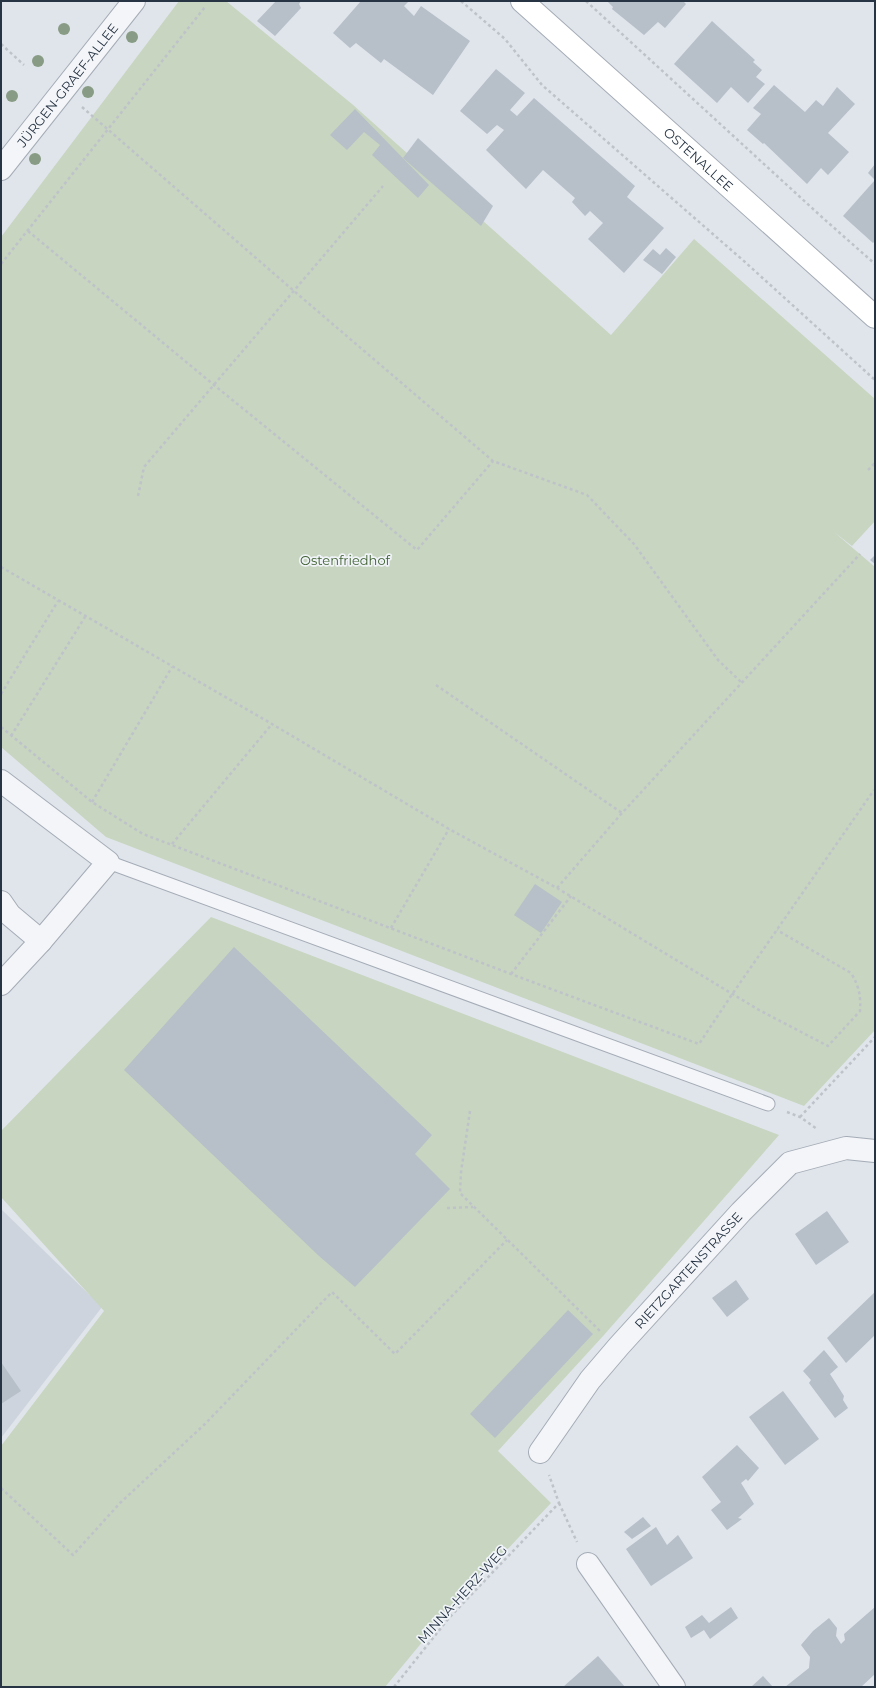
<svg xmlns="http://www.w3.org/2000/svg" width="876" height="1688" font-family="Montserrat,sans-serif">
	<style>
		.built { fill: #ced4dd }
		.green { fill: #c8d5c0 }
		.building { fill: #b7bfc9 }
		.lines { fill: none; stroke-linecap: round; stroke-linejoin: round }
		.lane-casing { stroke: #a5acb6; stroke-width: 15 }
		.street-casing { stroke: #a5acb6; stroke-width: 24 }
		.secondary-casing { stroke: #a5acb6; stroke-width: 24 }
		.path { stroke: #bec3c9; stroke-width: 2.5; stroke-dasharray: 3 3; stroke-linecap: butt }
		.lane { stroke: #f3f5f8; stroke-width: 13 }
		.street { stroke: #f3f5f8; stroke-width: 22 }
		.secondary { stroke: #fff; stroke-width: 22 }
		.tree { fill: #889c85 }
		.labels { text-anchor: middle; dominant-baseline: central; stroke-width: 3.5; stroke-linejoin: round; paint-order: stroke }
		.street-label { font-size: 13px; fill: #273444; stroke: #f0f4f8 }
		.park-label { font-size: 13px; fill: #406132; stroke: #f0f4f8 }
	</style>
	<rect width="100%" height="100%" fill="#e0e5eb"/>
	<path class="built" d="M1 1209 102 1307 1 1438Z"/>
	<g class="green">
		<path d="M179 1H226L352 104 611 335 694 239 875 399V521L852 546 834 532 875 567V1030L804 1106 106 837 1 747V237Z"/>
		<path d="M211 917 779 1135 604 1335 498 1451 551 1503 438 1623 385 1687H1V1446L104 1311 1 1197V1131Z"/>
	</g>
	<g class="building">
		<path d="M276 1H301L299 4 301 8 275 36 257 21Z"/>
		<path d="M361 1H409L404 6 414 16 421 6 470 41 433 95 384 59 381 63 356 43 350 48 333 33Z"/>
		<path d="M607 1H683L686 4 665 28 658 22 644 35 612 9 613 7Z"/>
		<path d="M712 21 755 60 753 62 762 70 756 77 765 84 748 103 731 87 717 103 674 64Z"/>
		<path d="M496 69 525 93 510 110 517 116 534 98 635 186 627 197 664 228 624 273 588 239 603 223 590 211 585 216 572 202 575 198 543 170 526 189 486 150 504 130 497 125 487 134 460 111Z"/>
		<path d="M774 85 805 112 816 100 823 106 837 87 855 104 828 133 849 152 828 175 821 168 807 184 764 143 763 144 747 130 761 114 753 108Z"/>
		<path d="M355 109 429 185 418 198 372 155 380 145 364 132 347 150 330 135Z"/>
		<path d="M418 138 493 206 481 226 403 158Z"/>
		<path d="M875 164V180L868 173Z"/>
		<path d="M875 180V241L873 243 843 216Z"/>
		<path d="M666 248 676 257 662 274 643 260 653 249 660 255Z"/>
		<path d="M875 555V564L870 560Z"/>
		<path d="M535 884 562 902 541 933 514 915Z"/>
		<path d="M234 947 432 1135 415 1154 450 1189 355 1287 319 1256 124 1070Z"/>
		<path d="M827 1211 849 1242 816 1265 795 1234Z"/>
		<path d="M736 1280 749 1299 727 1317 712 1298Z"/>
		<path d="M875 1292V1335L846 1363 827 1338Z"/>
		<path d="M568 1310 593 1334 495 1438 470 1414Z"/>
		<path d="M824 1350 838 1367 830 1374 844 1396 843 1400 848 1408 835 1418 809 1383 811 1380 803 1371Z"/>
		<path d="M1 1362 21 1391 1 1404Z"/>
		<path d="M783 1391 819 1439 785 1465 749 1417Z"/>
		<path d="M737 1445 759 1468 748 1481 746 1479 741 1483 754 1504 738 1518 742 1519 727 1530 711 1510 721 1502 702 1477Z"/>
		<path d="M643 1517 651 1526 632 1539 624 1532Z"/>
		<path d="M656 1527 667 1545 678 1535 693 1558 651 1586 626 1549Z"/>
		<path d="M731 1607 738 1618 710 1639 704 1630 691 1638 685 1627 702 1615 709 1623Z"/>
		<path d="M875 1607V1674L861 1687H785L809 1668 810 1657 801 1645 813 1631 829 1618 837 1628 836 1636 841 1644 845 1640 844 1634Z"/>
		<path d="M598 1656 625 1687H563Z"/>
		<path d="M763 1676 773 1687H751Z"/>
	</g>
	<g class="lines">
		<defs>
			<path id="lane" d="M108 862 768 1104"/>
			<g id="street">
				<path id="s1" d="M1 169 134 1"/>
				<path d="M1 781 108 862 41 941 1 984"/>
				<path d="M1 902 10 915 41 941"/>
				<path id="s2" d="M540 1452 590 1380 619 1346 741 1212 790 1163 846 1148 875 1151"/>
				<path d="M588 1564 674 1687"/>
			</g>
			<g id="secondary">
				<path id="s3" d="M522 1 875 317"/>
			</g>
		</defs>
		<use href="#lane" class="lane-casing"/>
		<use href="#street" class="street-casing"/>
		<use href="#secondary" class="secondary-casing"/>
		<g class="path">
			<path d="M461 1 505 39 542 85 745 262 875 380"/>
			<path d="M586 1 824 219 875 264"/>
			<path d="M1 44 24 65"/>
			<path d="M82 107 294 291 493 461 587 495 634 544 718 660 742 683"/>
			<path d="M28 231 214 385 417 550 493 461"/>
			<path d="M1 264 205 7"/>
			<path d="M868 470 875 463"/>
			<path d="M138 496 144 467 383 186"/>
			<path d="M1 567 272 724 449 829 557 888 759 1010 828 1046 860 1011C861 996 859 986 851 973L777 930"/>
			<path d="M436 685 622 813"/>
			<path d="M1 694 58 601"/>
			<path d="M1 727 92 802 143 834 511 974 699 1044 733 993 874 790"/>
			<path d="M11 736 85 617"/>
			<path d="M92 802 172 667"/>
			<path d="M172 844 272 724"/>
			<path d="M557 888 622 813 860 554"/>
			<path d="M391 928 449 829"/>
			<path d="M511 974 571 896"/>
			<path d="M470 1111 461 1172 460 1193 600 1331"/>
			<path d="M787 1112 800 1117 817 1129"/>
			<path d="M800 1117 875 1037"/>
			<path d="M447 1208 473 1207"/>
			<path d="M1 1488 73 1555 120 1503 205 1424 332 1292 395 1354 507 1240"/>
			<path d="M559 1503 577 1542"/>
			<path d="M394 1687 449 1618 559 1503 549 1475"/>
		</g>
		<use href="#lane" class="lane"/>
		<use href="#street" class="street"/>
		<use href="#secondary" class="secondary"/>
	</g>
	<g class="tree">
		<circle cx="64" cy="29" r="6"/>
		<circle cx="132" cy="37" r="6"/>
		<circle cx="38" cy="61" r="6"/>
		<circle cx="88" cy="92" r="6"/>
		<circle cx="12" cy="96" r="6"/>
		<circle cx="35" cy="159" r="6"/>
	</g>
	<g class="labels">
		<g class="street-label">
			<text stroke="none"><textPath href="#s1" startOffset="107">JÜRGEN-GRAEF-ALLEE</textPath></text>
			<text stroke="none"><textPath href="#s3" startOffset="237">OSTENALLEE</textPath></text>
			<text stroke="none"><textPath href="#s2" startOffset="235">RIETZGARTENSTRASSE</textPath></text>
			<text transform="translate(462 1594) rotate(-48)">MINNA-HERZ-WEG</text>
		</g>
		<g class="park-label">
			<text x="345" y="560">Ostenfriedhof</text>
		</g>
	</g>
	<rect width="876" height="1688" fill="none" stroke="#273444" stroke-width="4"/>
</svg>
